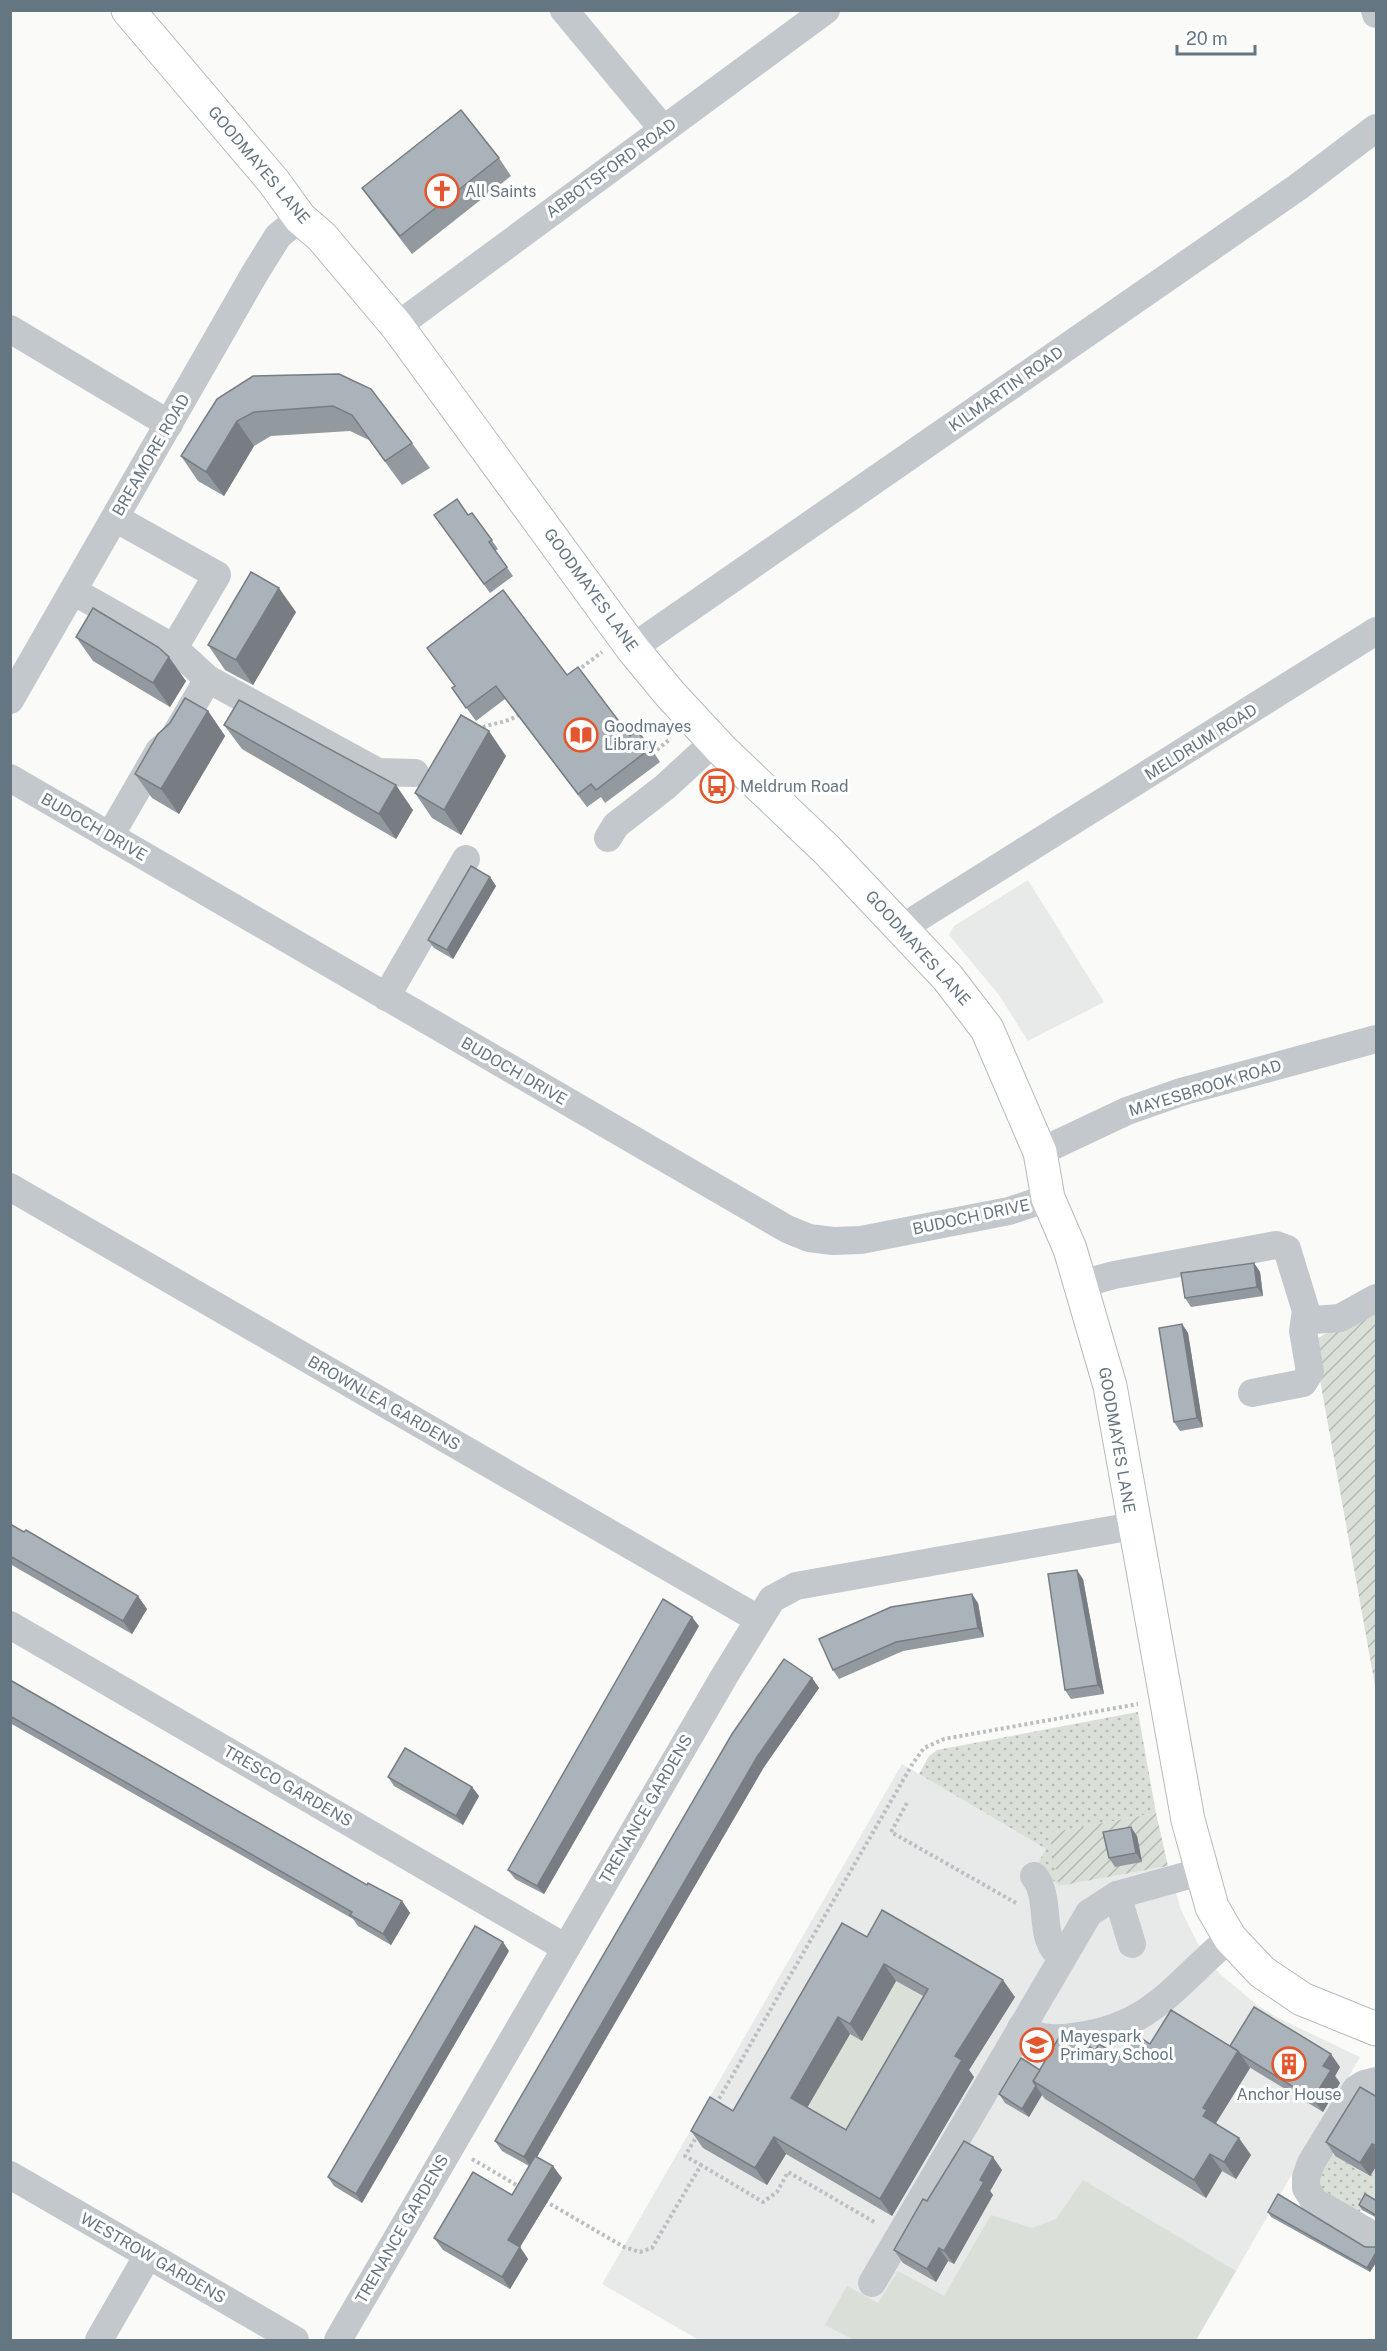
<svg xmlns="http://www.w3.org/2000/svg" width="1387" height="2351" font-family="'Public Sans',sans-serif">
	<style>
		.built { fill: #e8e9e9 }
		.grass { fill: url(#grass-dots) }
		.park { fill: #dadfd7 }
		.garden { fill: url(#garden-furrows) }
		.lines { fill: none; stroke-linecap: round; stroke-linejoin: round }
		.major-casing { stroke: #b5babe; stroke-width: 35 }
		.path { stroke: #bbbfc2; stroke-width: 4; stroke-dasharray: 3 3; stroke-linecap: butt }
		.minor { stroke: #c3c8cc; stroke-width: 28 }
		.major { stroke: #fff; stroke-width: 33 }
		.wall { fill: #929a9f; fill-rule: evenodd }
		.shaded-wall { fill: #777d82 }
		.building { fill: #aab3b9; stroke: #777d82; stroke-width: 1.5; fill-rule: evenodd }
		.labels { text-anchor: middle; dominant-baseline: central; stroke-width: 6; stroke-linejoin: round; paint-order: stroke }
		.street-label { font-size: 16px; fill: #657683; stroke: #fff }
		.poi-label { font-size: 16px; fill: #657683; stroke: #fff; text-anchor: start }
	</style>
	<defs>
		<pattern id="grass-dots" width="8" height="8" patternUnits="userSpaceOnUse" patternTransform="scale(1.5)"><rect width="8" height="8" fill="#dadfd7"/><path d="M2 2h.1M6 6h.1" fill="none" stroke="#b4b9b4" stroke-width="1.8" stroke-linecap="round"/></pattern>
		<pattern id="garden-furrows" width="10" height="10" patternUnits="userSpaceOnUse" patternTransform="scale(1.5)"><rect width="10" height="10" fill="#dadfd7"/><path d="M-1 1l2-2M0 10L10 0M9 11l2-2" fill="none" stroke="#b4b9b4"/></pattern>
	</defs>
	<rect width="100%" height="100%" fill="#fafaf8"/>
	<g class="built">
		<path d="M1028 880 1104 1002 1028 1041 999 995 949 935 954 926Z"/>
		<path d="M902 1764 1046 1849 1059 1886 1168 1866 1181 1910 1197 1942 1219 1973 1257 2005 1280 2019 1360 2057 1196 2340H699L602 2284Z"/>
	</g>
	<g class="grass">
		<path d="M1138 1712 1156 1813 1050 1833 1059 1886 1037 1865 1046 1849 919 1774 929 1756 937 1750Z"/>
		<path d="M1327 2151 1369 2176 1376 2165V2202L1368 2197 1359 2213 1320 2188 1317 2167Z"/>
	</g>
	<g class="park">
		<path d="M884 1974 939 2006 858 2147 803 2115Z"/>
		<path d="M1083 2180 1236 2271 1196 2340H854L825 2325 847 2286 878 2303 898 2271 944 2296 991 2215 1032 2228 1056 2219Z"/>
	</g>
	<g class="garden">
		<path d="M1376 1288V1691L1313 1341 1342 1324Z"/>
		<path d="M1156 1813 1168 1866 1059 1886 1049 1833Z"/>
	</g>
	<g class="lines">
		<defs>
			<path id="major" d="M128 10 274 182 300 218 322 237 397 326 632 648 670 694 722 750 827 850 948 978 987 1029 1040 1152 1048 1198 1070 1249 1110 1386 1188 1820 1212 1907 1230 1938 1262 1972 1302 1999 1376 2029"/>
		</defs>
		<use href="#major" class="major-casing"/>
		<g class="path">
			<path d="M577 671 602 652"/>
			<path d="M477 729C492 723 507 723 520 714"/>
			<path d="M657 750 671 738"/>
			<path d="M907 1803 891 1832 1016 1903"/>
			<path d="M716 2104 913 1763 924 1748 944 1739 1138 1704"/>
			<path d="M698 2134 685 2156 701 2165"/>
			<path d="M472 2159 520 2187"/>
			<path d="M545 2201 624 2247 640 2252 652 2248 701 2165 763 2202 777 2192 788 2172 876 2223"/>
		</g>
		<g class="minor">
			<path d="M564 10 663 129"/>
			<path d="M1375 10 1376 14"/>
			<path d="M397 326 826 10"/>
			<path d="M10 329 169 424"/>
			<path d="M115 518 217 575 174 648"/>
			<path d="M73 591 174 648 208 679 378 772 415 773"/>
			<path d="M632 648 1298 187 1376 128"/>
			<path d="M10 700 255 273 278 236 300 218"/>
			<path d="M10 778 787 1229 809 1238 833 1241 861 1240 1009 1211 1048 1198"/>
			<path d="M110 836 159 751 173 739 208 679"/>
			<path d="M608 838 616 825 665 787 714 742"/>
			<path d="M904 931 916 919 1376 631"/>
			<path d="M386 997 466 859"/>
			<path d="M1040 1152 1127 1111 1181 1092 1376 1039"/>
			<path d="M10 1187 758 1619"/>
			<path d="M1081 1284 1114 1275 1276 1245 1287 1249 1306 1311 1313 1320 1340 1318 1376 1298"/>
			<path d="M1252 1393 1303 1383 1310 1372 1303 1331 1306 1311"/>
			<path d="M10 1625 566 1948"/>
			<path d="M1034 1876C1053 1899 1036 1942 1063 1957"/>
			<path d="M1117 1895 1132 1944"/>
			<path d="M1021 2028C1040 2040 1058 2040 1079 2036 1154 2025 1176 1983 1230 1938"/>
			<path d="M1376 2081 1364 2084 1356 2089 1311 2163 1306 2177V2188L1314 2201 1376 2237"/>
			<path d="M10 2175 295 2340"/>
			<path d="M872 2283 1089 1913 1117 1895 1200 1872"/>
			<path d="M99 2340 148 2255"/>
			<path d="M338 2340 725 1675 772 1599 796 1586 1133 1526"/>
		</g>
		<use href="#major" class="major"/>
	</g>
	<g class="wall">
		<path d="M499 158 511 176 412 254 374 205 362 188Z"/>
		<path d="M339 374 412 443 430 468 402 485 369 440 350 431 271 436 254 446 224 496 198 481 181 456 217 399Z"/>
		<path d="M472 513 498 549 495 551 513 576 490 593 434 515H468Z"/>
		<path d="M296 612 253 685 225 670 208 645Z"/>
		<path d="M76 637 186 681 170 707 93 661Z"/>
		<path d="M567 675 630 736 651 748 660 762 605 803 601 797 587 807 505 699 476 721 452 688Z"/>
		<path d="M208 711 225 736 179 814 152 798 135 774Z"/>
		<path d="M224 725 413 810 396 839 242 749Z"/>
		<path d="M506 756 461 835 432 818 415 793Z"/>
		<path d="M490 877 496 886 453 959 434 948 428 940Z"/>
		<path d="M1254 1263 1260 1272 1263 1296 1191 1307 1185 1298Z"/>
		<path d="M1182 1324 1188 1333 1203 1427 1180 1431 1174 1422Z"/>
		<path d="M10 1524 147 1609 132 1634 10 1564Z"/>
		<path d="M1083 1579 1104 1694 1071 1699 1065 1690Z"/>
		<path d="M978 1603 984 1637 903 1651 839 1679 833 1670Z"/>
		<path d="M699 1626 544 1894 515 1879 508 1870Z"/>
		<path d="M812 1678 819 1688 764 1767 537 2157 562 2178 520 2247 528 2259 510 2289 443 2250 434 2238 512 2195 529 2166 502 2151 495 2141Z"/>
		<path d="M10 1680 367 1885 402 1901 410 1913 391 1945 358 1926 353 1919 10 1723Z"/>
		<path d="M388 1777 472 1787 479 1796 463 1825 394 1786Z"/>
		<path d="M1137 1836 1142 1862 1115 1867 1109 1858Z"/>
		<path d="M867 1937 1015 1997 969 2070 974 2077 892 2216 786 2154 767 2185 703 2148 691 2131 733 2111ZM896 1981 923 1996 846 2130 807 2107 850 2034 862 2041Z"/>
		<path d="M509 1951 362 2203 334 2186 328 2177Z"/>
		<path d="M1150 2044 1230 2046 1340 2067 1335 2076 1340 2083 1323 2112 1249 2067 1250 2068 1216 2123 1251 2155 1236 2179 1222 2171 1206 2198 1045 2099 1042 2095 1029 2117 1005 2103 999 2094 1040 2070 1095 2050 1120 2057Z"/>
		<path d="M1377 2097V2165L1370 2176 1335 2156 1326 2142Z"/>
		<path d="M1002 2170 990 2191 993 2195 954 2264 948 2261 936 2282 903 2263 894 2250 927 2201Z"/>
		<path d="M1377 2201V2218L1362 2210 1359 2205Z"/>
		<path d="M1268 2212 1365 2247H1377V2261L1370 2272 1271 2217Z"/>
	</g>
	<g class="shaded-wall">
		<path d="M237 421 254 446 224 496 206 472Z"/>
		<path d="M279 588 296 612 253 685 236 660Z"/>
		<path d="M169 657 186 681 170 707 153 683Z"/>
		<path d="M208 711 225 736 179 814 161 789Z"/>
		<path d="M489 731 506 756 461 835 444 810Z"/>
		<path d="M396 785 413 810 396 839 379 814Z"/>
		<path d="M490 877 496 886 453 959 447 950Z"/>
		<path d="M1254 1263 1260 1272 1263 1296 1257 1287Z"/>
		<path d="M1182 1324 1188 1333 1203 1427 1197 1418Z"/>
		<path d="M1077 1570 1083 1579 1104 1694 1098 1685Z"/>
		<path d="M972 1594 978 1603 984 1637 978 1628Z"/>
		<path d="M138 1596 147 1609 132 1634 123 1621Z"/>
		<path d="M692 1617 699 1626 544 1894 537 1886Z"/>
		<path d="M812 1678 819 1688 764 1767 531 2167 524 2157 757 1757Z"/>
		<path d="M472 1787 479 1796 463 1825 456 1816Z"/>
		<path d="M1131 1827 1137 1836 1142 1862 1136 1853Z"/>
		<path d="M402 1901 410 1913 391 1945 383 1934Z"/>
		<path d="M503 1942 509 1951 362 2203 356 2194Z"/>
		<path d="M884 1964 896 1981 862 2041 850 2024Z"/>
		<path d="M1003 1980 1015 1997 969 2070 974 2077 892 2216 880 2199 955 2056Z"/>
		<path d="M838 2017 850 2034 803 2115 791 2098Z"/>
		<path d="M1238 2051 1250 2068 1216 2123 1219 2127 1203 2116V2108Z"/>
		<path d="M1331 2054 1340 2067 1335 2076 1340 2083 1323 2112 1313 2099 1323 2066Z"/>
		<path d="M1036 2086 1042 2095 1029 2117 1022 2109Z"/>
		<path d="M774 2137 786 2154 767 2185 755 2168Z"/>
		<path d="M1239 2138 1251 2155 1236 2179 1224 2162Z"/>
		<path d="M1372 2144 1377 2150V2165L1370 2176 1360 2163Z"/>
		<path d="M1210 2154 1222 2171 1206 2198 1194 2180Z"/>
		<path d="M993 2157 1002 2170 990 2191 993 2195 954 2264 944 2251 980 2180Z"/>
		<path d="M553 2166 562 2178 520 2247 528 2259 510 2289 502 2277 508 2240Z"/>
		<path d="M939 2248 948 2261 936 2282 927 2269Z"/>
		<path d="M1377 2251V2261L1370 2272 1367 2268Z"/>
	</g>
	<g class="building">
		<path d="M461 110 499 158 400 236 362 188Z"/>
		<path d="M339 374 371 389 412 443 385 461 352 415 333 406 254 412 237 421 206 472 181 456 217 399 253 376Z"/>
		<path d="M457 499 468 515 472 513 492 540 489 542 507 567 484 584 434 515Z"/>
		<path d="M251 572 279 588 236 660 208 645Z"/>
		<path d="M503 590 567 675 578 667 630 736 637 731 651 748 596 790 591 784 578 794 496 686 466 708 452 688 455 686 427 648Z"/>
		<path d="M93 608 158 647 169 657 153 683 76 637Z"/>
		<path d="M185 698 208 711 161 789 135 774 158 734 170 723Z"/>
		<path d="M239 700 396 785 379 814 224 725Z"/>
		<path d="M461 715 489 731 444 810 415 793Z"/>
		<path d="M471 866 490 877 447 950 428 940Z"/>
		<path d="M1254 1263 1257 1287 1185 1298 1181 1273Z"/>
		<path d="M1182 1324 1197 1418 1174 1422 1159 1328Z"/>
		<path d="M10 1524 24 1532 26 1530 138 1596 123 1621 10 1556Z"/>
		<path d="M1077 1570 1098 1685 1065 1690 1048 1574Z"/>
		<path d="M972 1594 978 1628 896 1642 833 1670 819 1639 891 1607Z"/>
		<path d="M663 1599 692 1617 537 1886 508 1870Z"/>
		<path d="M784 1659 812 1678 757 1757 524 2157 495 2141 732 1734Z"/>
		<path d="M10 1680 367 1885 368 1883 402 1901 383 1934 350 1915 352 1912 10 1716Z"/>
		<path d="M405 1748 472 1787 456 1816 388 1777Z"/>
		<path d="M1131 1827 1136 1853 1109 1858 1103 1832Z"/>
		<path d="M882 1910 1003 1980 955 2056 962 2060 880 2199 774 2137 755 2168 691 2131 710 2097 733 2111 842 1923 867 1937ZM884 1964 928 1989 846 2130 791 2098 838 2017 850 2024Z"/>
		<path d="M475 1926 503 1942 356 2194 328 2177Z"/>
		<path d="M1254 2007 1331 2054 1323 2066 1331 2070 1313 2099 1240 2054 1238 2051 1230 2046Z"/>
		<path d="M1171 2010 1238 2051 1203 2108 1207 2110 1203 2116 1239 2138 1224 2162 1210 2154 1194 2180 1033 2081 1060 2036 1070 2035 1095 2050 1099 2044 1120 2057 1135 2034 1150 2044Z"/>
		<path d="M1021 2058 1040 2070 1033 2081 1036 2086 1022 2109 999 2094Z"/>
		<path d="M1360 2087 1377 2097V2146L1372 2144 1360 2163 1326 2142Z"/>
		<path d="M964 2141 993 2157 980 2180 984 2182 944 2251 939 2248 927 2269 894 2250 923 2199 927 2201Z"/>
		<path d="M535 2156 553 2166 508 2240 520 2247 502 2277 434 2238 473 2172 512 2195Z"/>
		<path d="M1278 2194 1365 2247H1377V2251L1367 2268 1268 2212Z"/>
		<path d="M1365 2194 1377 2201V2216L1359 2205Z"/>
	</g>
	<defs>
		<symbol id="church-ring" viewBox="-11 -11 22 22"><circle r="9.5" fill="#fff" stroke="#e4572e" stroke-width="1.5"/><path d="M-1.2-6h2.4v3.5h3.3v2.4h-3.3V6h-2.4V-.1h-3.3v-2.4h3.3Z" fill="#e4572e"/></symbol>
		<symbol id="library-ring" viewBox="-11 -11 22 22"><circle r="9.5" fill="#fff" stroke="#e4572e" stroke-width="1.5"/><path d="M-6-4Q-3-5.5-.7-3.5V5Q-3 3-6 4ZM6-4Q3-5.5 .7-3.5V5Q3 3 6 4Z" fill="#e4572e"/></symbol>
		<symbol id="bus-ring" viewBox="-11 -11 22 22"><circle r="9.5" fill="#fff" stroke="#e4572e" stroke-width="1.5"/><path d="M-5-6H5V4H4V6H2V4H-2V6H-4V4H-5ZM-3.5-4V0h7V-4ZM-3.5 1.2v1.5H-2V1.2ZM2 1.2v1.5H3.5V1.2Z" fill="#e4572e"/></symbol>
		<symbol id="school-ring" viewBox="-11 -11 22 22"><circle r="9.5" fill="#fff" stroke="#e4572e" stroke-width="1.5"/><path d="M0-5L7-2L0 1L-7-2ZM-4 1L0 2.5L4 1V4Q0 6-4 4Z" fill="#e4572e"/></symbol>
		<symbol id="building-ring" viewBox="-11 -11 22 22"><circle r="9.5" fill="#fff" stroke="#e4572e" stroke-width="1.5"/><path d="M-4-6H4V6H1V3H-1V6H-4ZM-2.5-4.3h1.7v1.8h-1.7ZM.8-4.3h1.7v1.8H.8ZM-2.5-1h1.7V.8h-1.7ZM.8-1h1.7V.8H.8Z" fill="#e4572e"/></symbol>
	</defs>
	<g fill-rule="evenodd">
		<use href="#church-ring" x="423" y="172" width="38" height="38"/>
		<use href="#library-ring" x="562" y="716" width="38" height="38"/>
		<use href="#bus-ring" x="698" y="767" width="38" height="38"/>
		<use href="#school-ring" x="1018" y="2026" width="38" height="38"/>
		<use href="#building-ring" x="1270" y="2045" width="38" height="38"/>
	</g>
	<g class="labels">
		<g class="street-label">
			<text transform="translate(259 165) rotate(50)">GOODMAYES LANE</text>
			<text transform="translate(611 168) rotate(-36)">ABBOTSFORD ROAD</text>
			<text transform="translate(1006 389) rotate(-35)">KILMARTIN ROAD</text>
			<text transform="translate(151 455) rotate(-60)">BREAMORE ROAD</text>
			<text transform="translate(591 590) rotate(54)">GOODMAYES LANE</text>
			<text transform="translate(1201 742) rotate(-32)">MELDRUM ROAD</text>
			<text transform="translate(94 827) rotate(30)">BUDOCH DRIVE</text>
			<text transform="translate(918 948) rotate(48)">GOODMAYES LANE</text>
			<text transform="translate(514 1071) rotate(30)">BUDOCH DRIVE</text>
			<text transform="translate(1205 1088) rotate(-17)">MAYESBROOK ROAD</text>
			<text transform="translate(971 1217) rotate(-12)">BUDOCH DRIVE</text>
			<text transform="translate(384 1403) rotate(30)">BROWNLEA GARDENS</text>
			<text transform="translate(1117 1440) rotate(80)">GOODMAYES LANE</text>
			<text transform="translate(288 1786) rotate(30)">TRESCO GARDENS</text>
			<text transform="translate(646 1809) rotate(-60)">TRENANCE GARDENS</text>
			<text transform="translate(402 2229) rotate(-60)">TRENANCE GARDENS</text>
			<text transform="translate(153 2258) rotate(30)">WESTROW GARDENS</text>
		</g>
		<g class="poi-label">
			<text x="465" y="191">All Saints</text>
			<text x="604" y="726">Goodmayes<tspan x="604" dy="18">Library</tspan></text>
			<text x="740" y="786">Meldrum Road</text>
			<text x="1060" y="2036">Mayespark<tspan x="1060" dy="18">Primary School</tspan></text>
			<text x="1289" y="2094" text-anchor="middle">Anchor House</text>
		</g>
	</g>
	<rect width="1387" height="2351" fill="none" stroke="#657683" stroke-width="24"/>
	<path d="M1177 45v9h78v-9" fill="none" stroke="#657683" stroke-width="3"/>
	<text x="1186" y="45" font-size="18" fill="#657683" stroke="#ffffff" stroke-width="4.5" paint-order="stroke">20 m</text>
</svg>
